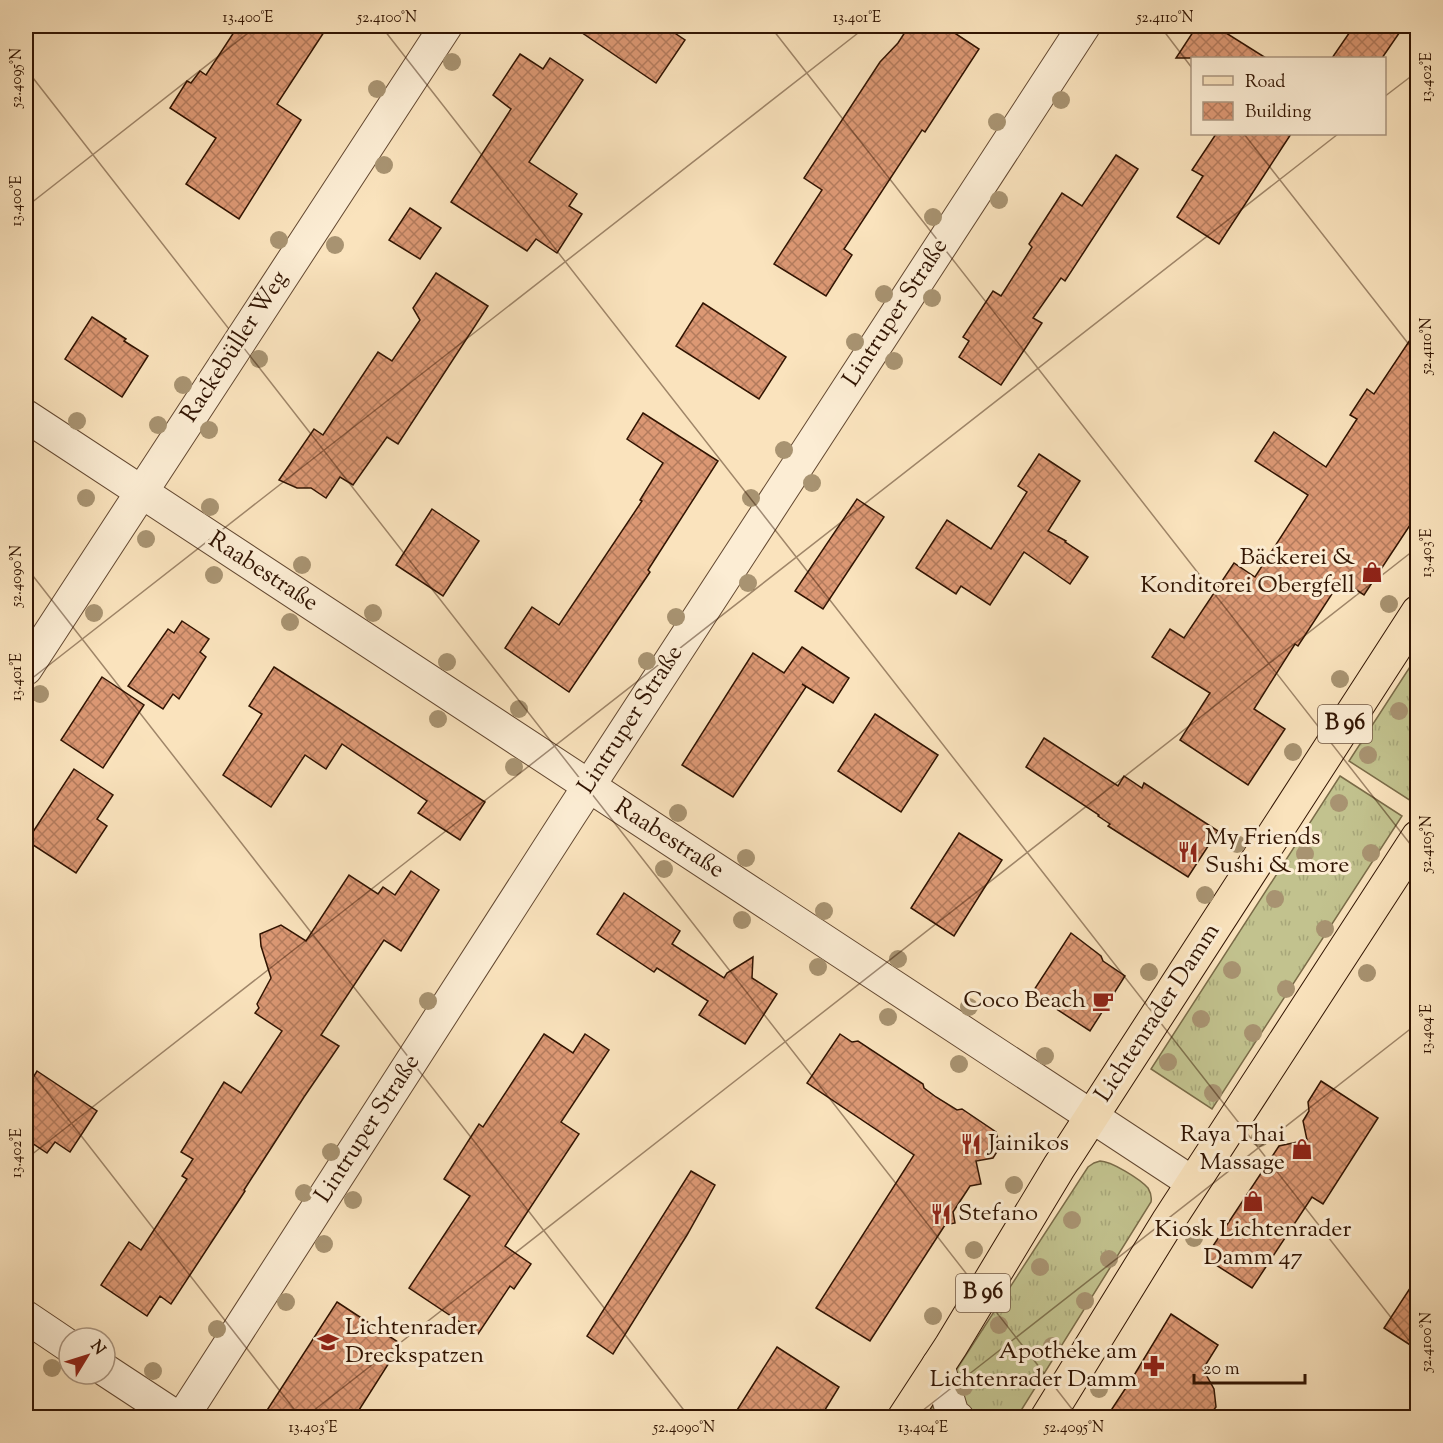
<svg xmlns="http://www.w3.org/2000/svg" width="1443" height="1443" font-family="'Sorts Mill Goudy',serif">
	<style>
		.grass { fill: url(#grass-tufts); stroke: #7a6b48; stroke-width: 1.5 }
		.building { fill: url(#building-cross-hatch); stroke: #311402; stroke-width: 1.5 }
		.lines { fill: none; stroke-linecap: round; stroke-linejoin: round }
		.minor-casing { stroke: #634831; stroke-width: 34 }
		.primary-casing { stroke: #311402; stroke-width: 35 }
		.minor { stroke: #fcedd4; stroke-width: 32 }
		.primary { stroke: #fae3bd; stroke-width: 33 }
		.tree { fill: #a89371 }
		.ticks { fill: none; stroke: #311402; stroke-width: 1.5; stroke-opacity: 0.45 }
		.labels { text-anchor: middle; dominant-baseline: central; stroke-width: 6; stroke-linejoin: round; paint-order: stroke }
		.shield { fill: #fcedd4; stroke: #6e5541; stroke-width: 1.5 }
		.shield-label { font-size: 22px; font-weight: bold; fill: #311402 }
		.street-label { font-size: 24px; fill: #311402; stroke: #fcedd4 }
		.poi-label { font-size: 24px; fill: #311402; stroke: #fcedd4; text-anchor: end }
		.neatline { fill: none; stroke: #311402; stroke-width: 2 }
		.ticks-label { font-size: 15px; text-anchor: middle; fill: #311402 }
	</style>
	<defs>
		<pattern id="grass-tufts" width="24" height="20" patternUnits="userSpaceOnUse" patternTransform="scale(1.5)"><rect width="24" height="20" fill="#c2c28e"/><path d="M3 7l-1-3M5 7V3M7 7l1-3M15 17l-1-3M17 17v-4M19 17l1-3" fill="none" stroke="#a7a679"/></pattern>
		<pattern id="building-cross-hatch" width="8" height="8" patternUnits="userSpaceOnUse" patternTransform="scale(1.5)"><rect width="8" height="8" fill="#dc9874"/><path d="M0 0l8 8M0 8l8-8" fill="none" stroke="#b37b5d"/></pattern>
	</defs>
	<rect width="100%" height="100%" fill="#fae3bd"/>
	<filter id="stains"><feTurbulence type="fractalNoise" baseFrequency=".00333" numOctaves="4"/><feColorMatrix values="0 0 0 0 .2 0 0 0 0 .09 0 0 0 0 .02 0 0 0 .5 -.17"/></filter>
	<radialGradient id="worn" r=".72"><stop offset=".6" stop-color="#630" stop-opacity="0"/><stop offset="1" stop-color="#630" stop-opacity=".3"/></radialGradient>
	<g class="grass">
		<path d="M1417 656 1418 791 1411 801 1349 761Z"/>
		<path d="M1340 776 1402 816 1212 1109 1151 1069Z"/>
		<path d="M1100 1161C1111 1161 1140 1179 1148 1188 1151 1193 1152 1197 1151 1202L1017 1417 925 1418 1088 1167 1094 1163Z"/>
	</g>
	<g class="building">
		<path d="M238 26H328L277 104 301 120 239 219 186 184 216 138 170 108 187 81 191 83 200 71 206 75Z"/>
		<path d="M572 26H664L685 40 656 83Z"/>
		<path d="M909 26H944L979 49 925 132 922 130 844 249 852 255 826 296 774 264 822 190 804 178 880 62 898 43Z"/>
		<path d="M1197 26H1215L1266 58H1176Z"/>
		<path d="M1354 26H1404L1382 58H1332Z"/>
		<path d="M520 54 543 69 550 58 583 80 529 162 577 194 569 206 582 214 557 253 536 239 527 251 451 202 511 109 493 95Z"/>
		<path d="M1216 134H1291L1219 244 1177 217 1203 176 1192 170Z"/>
		<path d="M1116 155 1138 169 1065 281 1061 278 1033 318 1042 323 1001 385 959 357 969 341 963 337 993 291 1001 296 1032 247 1029 244 1062 193 1082 206Z"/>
		<path d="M410 208 441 228 420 259 389 240Z"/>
		<path d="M436 273 488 306 398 444 387 437 353 485 340 477 326 498 311 488H297L279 480 314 429 323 435 378 352 392 361 420 320 413 308Z"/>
		<path d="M703 303 786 357 759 399 676 346Z"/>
		<path d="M92 317 126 339 124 341 148 356 122 397 65 359Z"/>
		<path d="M1418 328V513L1364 595 1341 580 1298 646 1295 644 1254 709 1285 729 1248 785 1180 740 1210 693 1152 657 1170 629 1184 638 1234 563 1255 577 1308 495 1255 461 1274 432 1326 467 1357 419 1350 415 1367 389 1374 394Z"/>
		<path d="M643 413 718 461 648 570 650 572 569 692 505 648 532 607 559 625 642 501 640 500 663 463 627 439Z"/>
		<path d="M1039 454 1080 481 1048 531 1066 541 1065 542 1088 557 1070 584 1024 552 990 605 961 586 956 594 916 568 947 520 991 549 1027 492 1018 486Z"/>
		<path d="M857 499 884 517 823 609 795 591Z"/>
		<path d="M432 509 479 541 443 596 396 565Z"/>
		<path d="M182 621 209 639 200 652 206 657 179 699 173 694 163 709 128 686 168 629 174 633Z"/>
		<path d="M802 647 849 678 833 703 802 684 806 687 733 797 682 765 753 653 784 673Z"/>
		<path d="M274 667 485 802 460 840 418 813 427 801 342 744 326 769 305 755 271 807 223 775 262 714 249 706Z"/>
		<path d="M102 677 144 705 103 768 61 740Z"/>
		<path d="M875 714 938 755 901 812 838 771Z"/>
		<path d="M1044 738 1118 786 1124 776 1142 788 1144 783 1218 831 1188 877 1108 826 1110 824 1098 816 1099 815 1026 767Z"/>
		<path d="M74 769 113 795 97 819 107 826 76 873 27 841Z"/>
		<path d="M959 833 1002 860 954 936 911 908Z"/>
		<path d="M411 871 439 890 401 951 384 940 321 1035 339 1046 304 1097 244 1190 245 1191 171 1304 160 1296 147 1316 101 1285 129 1242 141 1250 187 1179 182 1176 193 1159 181 1152 224 1082 241 1093 282 1031 255 1013 259 1008 257 1004 271 978 261 946 260 934 281 925 306 941 349 875 378 894 383 887 395 895Z"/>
		<path d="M624 893 680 931 672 944 724 978 727 973 753 957 752 978 777 994 745 1044 699 1015 708 1001 657 968 654 972 597 934Z"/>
		<path d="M1071 933 1101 956 1103 961 1125 976 1090 1031 1032 993Z"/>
		<path d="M544 1034 573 1053 585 1034 609 1050 561 1122 579 1134 505 1246 531 1264 514 1289 510 1286 478 1334 409 1288 470 1196 444 1179 479 1124 483 1127Z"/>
		<path d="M840 1034 852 1042 858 1041 923 1084 924 1088 936 1097 957 1110 962 1109 996 1132 1000 1147 993 1158 976 1161 981 1184 970 1186 953 1212 955 1223 945 1225 870 1341 816 1308 914 1155 807 1083Z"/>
		<path d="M37 1071 97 1111 70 1152 55 1142 47 1153 26 1139V1089Z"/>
		<path d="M1321 1081 1378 1118 1323 1204 1312 1197 1252 1288 1205 1258 1279 1146 1307 1140 1303 1121 1309 1111 1308 1102Z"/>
		<path d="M691 1171 715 1185 687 1235 613 1354 587 1336Z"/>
		<path d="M1418 1276V1350L1384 1328Z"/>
		<path d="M337 1302 401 1344 354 1418H262Z"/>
		<path d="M1171 1314 1218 1345 1203 1369 1214 1389 1216 1407 1207 1418H1106L1133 1377Z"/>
		<path d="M777 1347 839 1387 820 1418H732Z"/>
	</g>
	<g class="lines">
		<defs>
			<g id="minor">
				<path d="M26 416 1193 1183"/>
				<path d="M26 669 446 26"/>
				<path d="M26 1317 69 1346"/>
				<path d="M938 1365 953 1415 958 1418"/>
				<path d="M105 1370 178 1418"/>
				<path d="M182 1418 570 815 1084 26"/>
			</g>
			<g id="primary">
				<path d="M904 1418 951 1346 1059 1167 1418 612"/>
				<path d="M1047 1418 1169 1220 1418 837"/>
			</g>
		</defs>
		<use href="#minor" class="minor-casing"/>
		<use href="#primary" class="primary-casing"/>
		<use href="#minor" class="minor"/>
		<use href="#primary" class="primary"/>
	</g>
	<g class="tree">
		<circle cx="452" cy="62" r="9"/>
		<circle cx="377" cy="89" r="9"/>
		<circle cx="1061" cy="100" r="9"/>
		<circle cx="997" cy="122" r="9"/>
		<circle cx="384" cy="165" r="9"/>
		<circle cx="999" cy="200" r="9"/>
		<circle cx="933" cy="217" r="9"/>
		<circle cx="279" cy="240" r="9"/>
		<circle cx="335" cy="245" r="9"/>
		<circle cx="884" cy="294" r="9"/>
		<circle cx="932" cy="298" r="9"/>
		<circle cx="855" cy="342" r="9"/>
		<circle cx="259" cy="359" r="9"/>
		<circle cx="894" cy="361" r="9"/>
		<circle cx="183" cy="385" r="9"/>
		<circle cx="77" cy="421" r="9"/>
		<circle cx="158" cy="425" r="9"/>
		<circle cx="209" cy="430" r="9"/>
		<circle cx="784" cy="450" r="9"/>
		<circle cx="812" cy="483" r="9"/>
		<circle cx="86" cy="498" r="9"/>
		<circle cx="751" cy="498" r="9"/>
		<circle cx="210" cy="507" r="9"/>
		<circle cx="146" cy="539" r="9"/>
		<circle cx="302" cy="565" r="9"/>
		<circle cx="214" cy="575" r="9"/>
		<circle cx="748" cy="583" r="9"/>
		<circle cx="1389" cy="604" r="9"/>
		<circle cx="94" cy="613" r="9"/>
		<circle cx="373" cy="613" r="9"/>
		<circle cx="676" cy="617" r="9"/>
		<circle cx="290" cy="622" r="9"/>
		<circle cx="647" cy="661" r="9"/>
		<circle cx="447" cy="662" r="9"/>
		<circle cx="1340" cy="679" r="9"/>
		<circle cx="40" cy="694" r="9"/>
		<circle cx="519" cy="709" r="9"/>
		<circle cx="1399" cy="711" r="9"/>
		<circle cx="438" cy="719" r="9"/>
		<circle cx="1293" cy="752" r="9"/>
		<circle cx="1368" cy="755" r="9"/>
		<circle cx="514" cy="767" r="9"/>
		<circle cx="1339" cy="803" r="9"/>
		<circle cx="678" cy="813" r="9"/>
		<circle cx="1237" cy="844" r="9"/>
		<circle cx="1371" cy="853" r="9"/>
		<circle cx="1305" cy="854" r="9"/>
		<circle cx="746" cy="858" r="9"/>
		<circle cx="664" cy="869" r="9"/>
		<circle cx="1205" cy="895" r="9"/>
		<circle cx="1275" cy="899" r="9"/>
		<circle cx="824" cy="911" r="9"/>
		<circle cx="742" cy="920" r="9"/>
		<circle cx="1325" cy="929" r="9"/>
		<circle cx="898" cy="959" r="9"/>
		<circle cx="818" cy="967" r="9"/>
		<circle cx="1232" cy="970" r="9"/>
		<circle cx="1149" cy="972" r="9"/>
		<circle cx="1367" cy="973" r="9"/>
		<circle cx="1286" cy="989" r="9"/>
		<circle cx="428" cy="1001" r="9"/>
		<circle cx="969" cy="1007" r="9"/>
		<circle cx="888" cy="1017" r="9"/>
		<circle cx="1201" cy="1019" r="9"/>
		<circle cx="1253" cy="1033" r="9"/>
		<circle cx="1045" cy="1056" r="9"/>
		<circle cx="1168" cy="1062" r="9"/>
		<circle cx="959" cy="1064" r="9"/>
		<circle cx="1213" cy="1093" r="9"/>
		<circle cx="1260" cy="1138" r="9"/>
		<circle cx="331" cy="1152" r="9"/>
		<circle cx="1014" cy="1185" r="9"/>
		<circle cx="304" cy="1193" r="9"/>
		<circle cx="353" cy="1200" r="9"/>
		<circle cx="1072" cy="1220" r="9"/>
		<circle cx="1194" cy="1238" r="9"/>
		<circle cx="324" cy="1244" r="9"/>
		<circle cx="974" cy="1250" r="9"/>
		<circle cx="1109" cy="1259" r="9"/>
		<circle cx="1040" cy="1267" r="9"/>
		<circle cx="1085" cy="1301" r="9"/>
		<circle cx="286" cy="1302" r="9"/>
		<circle cx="933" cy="1316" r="9"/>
		<circle cx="999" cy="1325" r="9"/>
		<circle cx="217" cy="1329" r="9"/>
		<circle cx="1052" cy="1346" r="9"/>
		<circle cx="52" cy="1368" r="9"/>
		<circle cx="153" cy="1371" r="9"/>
		<circle cx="964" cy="1387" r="9"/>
		<circle cx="1099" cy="1389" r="9"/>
	</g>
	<path class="ticks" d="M381 26 1418 1352M770 26 1418 854M1160 26 1192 68M26 69 1079 1418M1384 97 1418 71M1244 134 1418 356M26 207 257 26M26 567 690 1418M26 683 867 26M26 1065 301 1418M26 1159 1338 134M304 1418 1418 547M913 1418 1418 1023"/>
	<defs>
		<symbol id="shop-bare" viewBox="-9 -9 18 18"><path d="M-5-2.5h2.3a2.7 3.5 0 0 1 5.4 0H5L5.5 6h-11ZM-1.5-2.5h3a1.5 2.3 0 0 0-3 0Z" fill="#8f2418" stroke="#fcedd4" stroke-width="2.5" paint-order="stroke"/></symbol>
		<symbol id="restaurant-bare" viewBox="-9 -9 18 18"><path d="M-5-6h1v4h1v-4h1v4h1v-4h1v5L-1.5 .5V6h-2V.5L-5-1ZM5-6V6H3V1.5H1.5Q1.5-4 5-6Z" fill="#8f2418" stroke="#fcedd4" stroke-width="2.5" paint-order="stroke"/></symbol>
		<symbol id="cafe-bare" viewBox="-9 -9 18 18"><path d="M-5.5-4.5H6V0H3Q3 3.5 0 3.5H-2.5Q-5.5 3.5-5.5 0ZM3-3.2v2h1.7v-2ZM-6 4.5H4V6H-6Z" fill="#8f2418" stroke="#fcedd4" stroke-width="2.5" paint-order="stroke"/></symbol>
		<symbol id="school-bare" viewBox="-9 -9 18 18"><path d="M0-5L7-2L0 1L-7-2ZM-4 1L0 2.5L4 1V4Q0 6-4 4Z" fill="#8f2418" stroke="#fcedd4" stroke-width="2.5" paint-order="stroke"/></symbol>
		<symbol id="pharmacy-bare" viewBox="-9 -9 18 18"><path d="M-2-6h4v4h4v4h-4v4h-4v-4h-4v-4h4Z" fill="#8f2418" stroke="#fcedd4" stroke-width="2.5" paint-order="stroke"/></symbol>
	</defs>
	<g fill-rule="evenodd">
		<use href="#shop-bare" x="1357" y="557" width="30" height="30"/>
		<use href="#restaurant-bare" x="1173" y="837" width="30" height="30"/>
		<use href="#cafe-bare" x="1088" y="986" width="30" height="30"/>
		<use href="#restaurant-bare" x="956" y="1129" width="30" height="30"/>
		<use href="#shop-bare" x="1287" y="1134" width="30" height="30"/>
		<use href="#shop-bare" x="1238" y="1186" width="30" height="30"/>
		<use href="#restaurant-bare" x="926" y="1199" width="30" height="30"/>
		<use href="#school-bare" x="313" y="1327" width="30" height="30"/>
		<use href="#pharmacy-bare" x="1139" y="1351" width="30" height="30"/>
	</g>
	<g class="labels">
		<g class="shield">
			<rect x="1318" y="705" width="54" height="38" rx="4.5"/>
			<rect x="956" y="1274" width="54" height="38" rx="4.5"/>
		</g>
		<g class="shield-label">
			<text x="1345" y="724">B 96</text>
			<text x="983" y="1293">B 96</text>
		</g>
		<g class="street-label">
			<text transform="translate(896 313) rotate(-57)">Lintruper Straße</text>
			<text transform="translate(235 347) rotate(-57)">Rackebüller Weg</text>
			<text transform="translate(263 572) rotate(33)">Raabestraße</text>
			<text transform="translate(631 720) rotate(-57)">Lintruper Straße</text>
			<text transform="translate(669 839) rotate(33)">Raabestraße</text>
			<text transform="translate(1158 1013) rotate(-57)">Lichtenrader Damm</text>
			<text transform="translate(368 1129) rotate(-57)">Lintruper Straße</text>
		</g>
		<g class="poi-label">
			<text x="1355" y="558">Bäckerei &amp;<tspan x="1355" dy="28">Konditorei Obergfell</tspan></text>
			<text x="1205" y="838" text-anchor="start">My Friends<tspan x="1205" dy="28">Sushi &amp; more</tspan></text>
			<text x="1086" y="1001">Coco Beach</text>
			<text x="1285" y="1135">Raya Thai<tspan x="1285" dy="28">Massage</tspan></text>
			<text x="988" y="1144" text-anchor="start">Jainikos</text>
			<text x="958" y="1214" text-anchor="start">Stefano</text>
			<text x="1253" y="1230" text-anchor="middle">Kiosk Lichtenrader<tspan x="1253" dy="28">Damm 47</tspan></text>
			<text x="345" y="1328" text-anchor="start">Lichtenrader<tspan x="345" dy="28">Dreckspatzen</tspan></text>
			<text x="1137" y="1352">Apotheke am<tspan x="1137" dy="28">Lichtenrader Damm</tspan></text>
		</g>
	</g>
	<rect width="1443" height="1443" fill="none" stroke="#fae3bd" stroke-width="66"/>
	<rect x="1191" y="57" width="195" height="78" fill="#fcedd4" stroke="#ab9680" stroke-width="1.5"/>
	<rect x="1203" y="76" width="30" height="9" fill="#fae3bd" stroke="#ab9680" stroke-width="1.5"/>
	<text x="1245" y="87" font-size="18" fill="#311402">Road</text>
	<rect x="1203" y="102" width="30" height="18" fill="url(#building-cross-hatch)" stroke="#ab9680" stroke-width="1.5"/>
	<text x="1245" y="117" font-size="18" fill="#311402">Building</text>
	<g transform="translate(87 1356) rotate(52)"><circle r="28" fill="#fcedd4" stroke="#ab9680" stroke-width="1.5"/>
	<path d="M0-4.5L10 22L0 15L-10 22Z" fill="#8f2418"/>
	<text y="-9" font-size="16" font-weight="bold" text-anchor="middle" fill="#311402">N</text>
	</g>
	<path d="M1194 1374v9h111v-9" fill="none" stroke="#311402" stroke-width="3"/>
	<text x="1203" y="1374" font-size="18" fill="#311402" stroke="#fcedd4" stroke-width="4.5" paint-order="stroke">20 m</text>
	<rect x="33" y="33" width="1377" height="1377" class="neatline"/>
	<g class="ticks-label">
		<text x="248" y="22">13.400°E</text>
		<text x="387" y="22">52.4100°N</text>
		<text x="857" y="22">13.401°E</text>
		<text x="1165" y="22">52.4110°N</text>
		<text transform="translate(1426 77) rotate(-90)" y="5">13.402°E</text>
		<text transform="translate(16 78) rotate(-90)" y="5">52.4095°N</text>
		<text transform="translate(16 201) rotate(-90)" y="5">13.400°E</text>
		<text transform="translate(1426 346) rotate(-90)" y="5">52.4110°N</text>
		<text transform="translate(1426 553) rotate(-90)" y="5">13.403°E</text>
		<text transform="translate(16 576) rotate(-90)" y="5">52.4090°N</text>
		<text transform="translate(16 677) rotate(-90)" y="5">13.401°E</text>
		<text transform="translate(1426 844) rotate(-90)" y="5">52.4105°N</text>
		<text transform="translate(1426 1029) rotate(-90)" y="5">13.404°E</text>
		<text transform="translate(16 1153) rotate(-90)" y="5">13.402°E</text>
		<text transform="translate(1426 1342) rotate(-90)" y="5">52.4100°N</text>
		<text x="313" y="1432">13.403°E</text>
		<text x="684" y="1432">52.4090°N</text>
		<text x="923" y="1432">13.404°E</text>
		<text x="1074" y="1432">52.4095°N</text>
	</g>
	<rect width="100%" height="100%" filter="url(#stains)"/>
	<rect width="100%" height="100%" fill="url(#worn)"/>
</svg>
